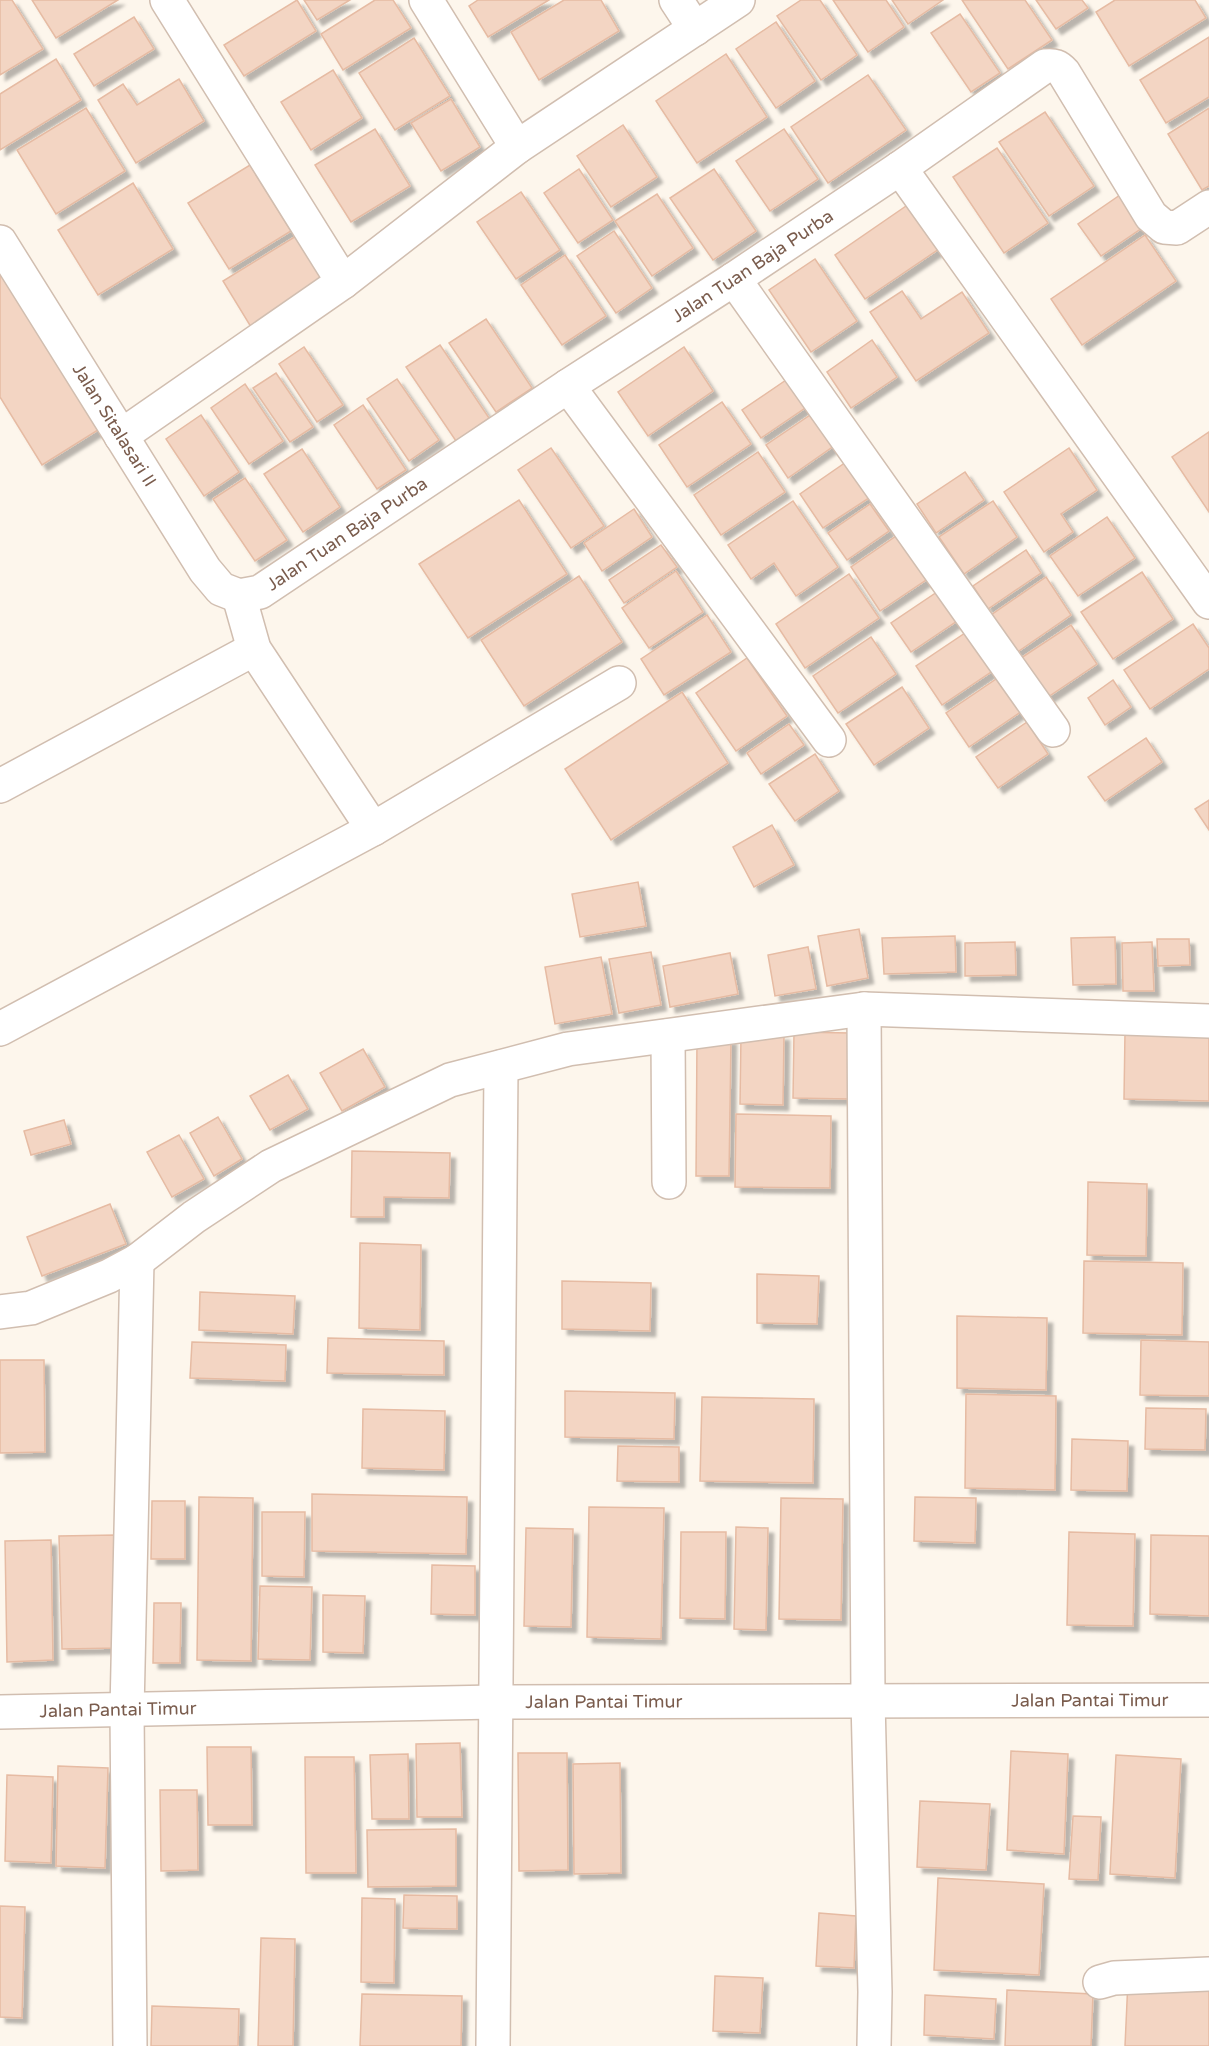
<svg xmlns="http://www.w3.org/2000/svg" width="1209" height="2046" font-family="'Varela Round',sans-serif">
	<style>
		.building { fill: #f3d5c3; stroke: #e6bba3; stroke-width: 1.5; filter: url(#shadow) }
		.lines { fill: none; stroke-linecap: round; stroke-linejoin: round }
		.minor-casing { stroke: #d1beb0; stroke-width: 36 }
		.minor { stroke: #fff; stroke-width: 33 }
		.labels { text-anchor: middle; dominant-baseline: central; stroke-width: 4.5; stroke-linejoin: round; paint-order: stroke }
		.street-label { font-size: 18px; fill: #7a5c4d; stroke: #fffaf3 }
	</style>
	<defs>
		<filter id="shadow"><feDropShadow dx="5.5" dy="5.5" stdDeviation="1.5" flood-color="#0004"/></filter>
	</defs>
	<rect width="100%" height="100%" fill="#fdf6ec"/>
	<g class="building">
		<path d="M0 0H12L43 49 0 75Z"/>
		<path d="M32 0H118L56 38Z"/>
		<path d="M297 0 316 31 244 76 224 45Z"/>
		<path d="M304 0H350L317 20Z"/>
		<path d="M375 0H393L411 28 343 70 321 34Z"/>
		<path d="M478 0H549L488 37 469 6Z"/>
		<path d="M564 0H601L619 31 539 80 511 32Z"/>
		<path d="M801 0H820L857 55 821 80 777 16Z"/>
		<path d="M833 0H886L904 27 868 52Z"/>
		<path d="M892 0H943L908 24Z"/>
		<path d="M962 0H1025L1052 40 1008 69Z"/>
		<path d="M1036 0H1082L1088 8 1056 29Z"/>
		<path d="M1115 0H1195L1206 18 1129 66 1096 12Z"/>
		<path d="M960 14 1000 73 971 92 931 33Z"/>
		<path d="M134 17 154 49 94 86 74 54Z"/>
		<path d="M776 22 815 81 776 108 736 49Z"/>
		<path d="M1209 37V97L1166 123 1140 80Z"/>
		<path d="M414 38 450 96 395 130 359 73Z"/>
		<path d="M726 54 767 117 697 163 656 101Z"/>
		<path d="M56 59 81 100 0 150V94Z"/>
		<path d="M333 70 362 118 311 150 281 102Z"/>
		<path d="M868 75 906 130 828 183 791 127Z"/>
		<path d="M179 79 204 121 136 163 98 100 123 84 137 105Z"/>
		<path d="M451 99 480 147 441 171 411 123Z"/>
		<path d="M86 108 125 171 56 214 17 150Z"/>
		<path d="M1209 108V186L1202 190 1168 134Z"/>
		<path d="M1045 112 1094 186 1049 216 999 142Z"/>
		<path d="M623 125 657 177 611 207 577 156Z"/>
		<path d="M375 129 410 186 351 222 315 165Z"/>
		<path d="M784 129 818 179 770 211 736 161Z"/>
		<path d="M997 148 1048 223 1004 253 953 177Z"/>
		<path d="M250 165 291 231 229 269 188 203Z"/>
		<path d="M579 169 613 220 578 243 544 193Z"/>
		<path d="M714 169 756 231 713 260 670 198Z"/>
		<path d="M133 183 173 249 98 295 58 230Z"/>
		<path d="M521 192 560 250 516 279 477 222Z"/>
		<path d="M657 194 693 248 652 276 615 221Z"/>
		<path d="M1120 195 1142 228 1101 256 1078 224Z"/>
		<path d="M909 204 939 249 865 299 835 255Z"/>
		<path d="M614 231 652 288 616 313 577 256Z"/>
		<path d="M301 233 329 279 251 327 223 281Z"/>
		<path d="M1145 235 1176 281 1082 345 1051 299Z"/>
		<path d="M565 255 606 316 562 345 521 285Z"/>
		<path d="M815 259 857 321 811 352 769 290Z"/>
		<path d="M0 271 98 430 42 465 0 397Z"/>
		<path d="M902 291 921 319 962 292 989 333 916 381 870 312Z"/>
		<path d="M486 319 532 388 496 412 449 343Z"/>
		<path d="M872 340 897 377 851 408 827 372Z"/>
		<path d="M440 345 489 418 456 441 406 367Z"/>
		<path d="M304 347 343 405 317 422 279 364Z"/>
		<path d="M684 347 713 391 648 436 618 392Z"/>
		<path d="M276 373 313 427 290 442 253 388Z"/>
		<path d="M792 376 811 404 761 438 742 410Z"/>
		<path d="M397 379 439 440 409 461 367 399Z"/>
		<path d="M245 384 283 441 249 464 211 408Z"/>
		<path d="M722 402 751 444 687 487 659 445Z"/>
		<path d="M363 405 406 470 377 489 334 425Z"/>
		<path d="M819 409 841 441 788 478 766 445Z"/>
		<path d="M201 415 239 472 204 496 166 439Z"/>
		<path d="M1209 432V512L1172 457Z"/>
		<path d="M551 448 604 526 571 548 518 470Z"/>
		<path d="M1069 448 1097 490 1061 514 1073 532 1044 552 1004 492Z"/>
		<path d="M302 449 340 507 303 532 264 474Z"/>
		<path d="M758 452 785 492 721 535 694 495Z"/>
		<path d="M849 460 872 496 823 528 800 494Z"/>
		<path d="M965 472 984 500 936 533 917 504Z"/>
		<path d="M245 478 287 540 255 561 213 499Z"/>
		<path d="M519 500 567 574 468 638 419 564Z"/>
		<path d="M793 501 838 567 796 596 774 563 751 579 728 545Z"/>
		<path d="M993 501 1017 537 964 574 939 537Z"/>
		<path d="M870 504 889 531 847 560 828 533Z"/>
		<path d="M634 509 652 537 602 571 584 543Z"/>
		<path d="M1107 517 1135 558 1078 596 1050 556Z"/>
		<path d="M902 532 932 576 880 611 851 567Z"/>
		<path d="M661 545 677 567 624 603 609 580Z"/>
		<path d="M1026 550 1041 573 988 609 973 586Z"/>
		<path d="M676 571 703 612 649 648 622 608Z"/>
		<path d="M1142 572 1173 619 1113 659 1081 612Z"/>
		<path d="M849 574 879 618 805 668 776 624Z"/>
		<path d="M579 576 622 642 524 706 481 640Z"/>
		<path d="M1046 577 1071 615 1016 653 991 615Z"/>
		<path d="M940 590 960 619 911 652 891 623Z"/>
		<path d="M707 615 731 652 664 695 641 659Z"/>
		<path d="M1193 624 1209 648V669L1150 709 1124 670Z"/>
		<path d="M1071 625 1097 664 1045 699 1018 660Z"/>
		<path d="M971 629 997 668 942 705 916 666Z"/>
		<path d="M871 637 896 674 838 713 813 676Z"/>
		<path d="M747 658 787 716 736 751 696 693Z"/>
		<path d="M1005 673 1028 707 969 747 946 713Z"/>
		<path d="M1113 680 1131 707 1105 725 1088 698Z"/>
		<path d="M902 687 929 728 874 765 846 724Z"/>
		<path d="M682 692 728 763 611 840 565 769Z"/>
		<path d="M1027 722 1048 754 998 788 976 757Z"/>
		<path d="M789 724 804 745 761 774 747 753Z"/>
		<path d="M1146 738 1162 762 1105 801 1088 777Z"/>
		<path d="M815 754 839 791 795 821 769 784Z"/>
		<path d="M1209 800V830L1195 809Z"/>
		<path d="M772 825 794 865 754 887 733 847Z"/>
		<path d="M638 882 646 926 580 937 572 894Z"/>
		<path d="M859 929 868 978 827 986 818 936Z"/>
		<path d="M955 936 956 972 884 974 882 938Z"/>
		<path d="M1115 937 1116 984 1073 985 1071 938Z"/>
		<path d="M1157 939H1189L1190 965 1158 966Z"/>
		<path d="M1015 942 1016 975 965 976V943Z"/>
		<path d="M1152 942 1154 991H1123L1122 943Z"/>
		<path d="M808 947 816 989 775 996 768 955Z"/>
		<path d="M651 952 661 1005 619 1013 609 959Z"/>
		<path d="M730 953 738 994 670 1007 663 966Z"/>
		<path d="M601 957 612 1014 555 1024 545 967Z"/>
		<path d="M794 1032 850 1033 849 1099 793 1098Z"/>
		<path d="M1125 1032 1209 1034V1101L1124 1099Z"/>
		<path d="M741 1035H784L783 1105 740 1104Z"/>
		<path d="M697 1038 731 1039 729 1176H696Z"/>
		<path d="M363 1049 385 1087 342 1111 320 1073Z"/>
		<path d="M288 1075 308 1109 270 1130 250 1096Z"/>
		<path d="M736 1114 831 1116 830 1188 735 1187Z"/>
		<path d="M218 1117 242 1159 214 1176 190 1133Z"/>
		<path d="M64 1120 71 1144 31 1155 24 1131Z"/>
		<path d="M179 1135 204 1179 172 1197 147 1152Z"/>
		<path d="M352 1151 450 1153 449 1198 384 1197V1217H351Z"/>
		<path d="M1088 1182 1147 1184 1146 1256 1087 1255Z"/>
		<path d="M110 1204 126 1244 42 1276 27 1237Z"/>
		<path d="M360 1243 421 1245 420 1330 359 1328Z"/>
		<path d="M1084 1261 1183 1263 1182 1335 1083 1333Z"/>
		<path d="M757 1274 819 1276 817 1324 757 1323Z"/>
		<path d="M562 1281 651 1283 650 1331 562 1329Z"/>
		<path d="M200 1292 295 1296 293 1334 199 1330Z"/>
		<path d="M957 1316 1047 1318 1046 1390 957 1388Z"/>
		<path d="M328 1338 444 1341V1375L327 1373Z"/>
		<path d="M1141 1340 1209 1342V1396L1140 1395Z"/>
		<path d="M192 1342 286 1345 285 1381 190 1378Z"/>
		<path d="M0 1360H44L45 1452 0 1453Z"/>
		<path d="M565 1391 675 1393 674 1439 565 1437Z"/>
		<path d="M966 1394 1056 1396 1055 1490 965 1488Z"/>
		<path d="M702 1397 814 1399 813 1483 700 1481Z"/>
		<path d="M1146 1408 1206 1409 1205 1450 1145 1449Z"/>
		<path d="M363 1409 445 1411 444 1470 362 1468Z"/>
		<path d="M1072 1439 1128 1441 1127 1491 1071 1490Z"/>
		<path d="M618 1446 679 1447V1482L617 1481Z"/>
		<path d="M312 1494 467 1497 466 1554 312 1551Z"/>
		<path d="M199 1497 253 1498 251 1661 197 1660Z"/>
		<path d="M915 1497 976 1498 975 1543 914 1541Z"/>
		<path d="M781 1498 843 1499 841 1620 779 1619Z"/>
		<path d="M152 1501H185V1559H151Z"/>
		<path d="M589 1507 664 1508 661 1639 587 1637Z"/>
		<path d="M262 1512H305L304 1577 262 1576Z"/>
		<path d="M736 1527 768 1528 766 1630 734 1629Z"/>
		<path d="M526 1528 573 1529 571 1627 524 1626Z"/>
		<path d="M681 1532H726L725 1619 680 1618Z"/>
		<path d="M1069 1532 1135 1534 1133 1626 1067 1625Z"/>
		<path d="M116 1535 119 1648 62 1649 59 1536Z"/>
		<path d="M1151 1535 1209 1536V1616L1150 1614Z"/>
		<path d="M51 1540 53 1660 7 1662 5 1541Z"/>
		<path d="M432 1565 475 1566V1615L431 1614Z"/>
		<path d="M260 1586 312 1587 310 1660 258 1659Z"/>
		<path d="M323 1595 365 1596 363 1653 323 1652Z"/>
		<path d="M154 1603H181L180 1663H153Z"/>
		<path d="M460 1743 462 1817H417L416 1744Z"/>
		<path d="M207 1747H251L252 1825H208Z"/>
		<path d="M1011 1751 1068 1754 1064 1854 1007 1850Z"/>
		<path d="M518 1753H567L568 1870 519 1871Z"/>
		<path d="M408 1754 409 1819H372L370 1755Z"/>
		<path d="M1116 1755 1181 1759 1175 1878 1110 1874Z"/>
		<path d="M305 1757H354L356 1873H306Z"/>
		<path d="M620 1763 621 1873 574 1874 573 1764Z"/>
		<path d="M58 1766 108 1768 105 1868 56 1866Z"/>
		<path d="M7 1775 53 1777 51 1863 5 1861Z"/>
		<path d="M160 1790H197L198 1870 161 1871Z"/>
		<path d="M920 1801 990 1804 986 1870 917 1867Z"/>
		<path d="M1073 1816 1101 1817 1098 1880 1069 1879Z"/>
		<path d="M456 1829V1886L368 1887 367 1830Z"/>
		<path d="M938 1878 1044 1884 1039 1975 934 1970Z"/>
		<path d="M404 1895 457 1896V1929L403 1928Z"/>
		<path d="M362 1898 395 1899 394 1983 361 1982Z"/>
		<path d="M0 1906 25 1907 22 2018 0 2017Z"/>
		<path d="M819 1913 856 1916 854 1968 816 1966Z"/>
		<path d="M261 1938 295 1939 293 2046H258Z"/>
		<path d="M715 1976 763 1978 760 2033 713 2031Z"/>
		<path d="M1128 1980 1209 1985V2046H1125Z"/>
		<path d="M1007 1990 1093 1994 1091 2046H1005Z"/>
		<path d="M362 1994 462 1996 461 2046H360Z"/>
		<path d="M925 1995 996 1999 994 2039 924 2035Z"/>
		<path d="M152 2006 239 2009 238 2046H151Z"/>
	</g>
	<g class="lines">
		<defs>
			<g id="minor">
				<path d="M167 0 343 282"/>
				<path d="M426 0 517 147"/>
				<path d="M676 0 695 29"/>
				<path d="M900 168 1209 602"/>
				<path id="s1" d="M0 242 205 570 221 589 239 596"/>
				<path d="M734 279 1053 730"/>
				<path d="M568 386 829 740"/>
				<path d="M121 436 343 282 517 147 738 0"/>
				<path id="s2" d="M239 596 260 592 568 386 734 279 900 168 1045 66C1054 65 1058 66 1064 73L1151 216 1164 227 1177 228 1209 207"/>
				<path d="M239 596 254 649 373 829"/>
				<path d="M0 786 254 649"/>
				<path d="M864 1009 868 1700 875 1992 874 2046"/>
				<path d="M0 1029 373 829 619 683"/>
				<path d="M668 1036 669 1182"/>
				<path d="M0 1312 31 1308 109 1276 137 1261 194 1217 271 1166 450 1080 568 1049 864 1009 1209 1021"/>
				<path id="s3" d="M0 1712 495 1702 1209 1700"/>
				<path d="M1100 1982 1114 1978 1209 1974"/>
				<path d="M130 2046 127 1711 137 1261"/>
				<path d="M493 2046 501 1067"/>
			</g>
		</defs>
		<use href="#minor" class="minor-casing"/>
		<use href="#minor" class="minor"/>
	</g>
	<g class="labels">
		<g class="street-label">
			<text stroke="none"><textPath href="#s2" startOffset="612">Jalan Tuan Baja Purba</textPath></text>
			<text stroke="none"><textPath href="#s1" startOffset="216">Jalan Sitalasari II</textPath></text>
			<text stroke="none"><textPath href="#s2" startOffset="126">Jalan Tuan Baja Purba</textPath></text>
			<text stroke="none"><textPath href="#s3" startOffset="1090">Jalan Pantai Timur</textPath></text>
			<text stroke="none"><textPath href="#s3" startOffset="604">Jalan Pantai Timur</textPath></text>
			<text stroke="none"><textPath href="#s3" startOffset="118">Jalan Pantai Timur</textPath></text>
		</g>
	</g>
</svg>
